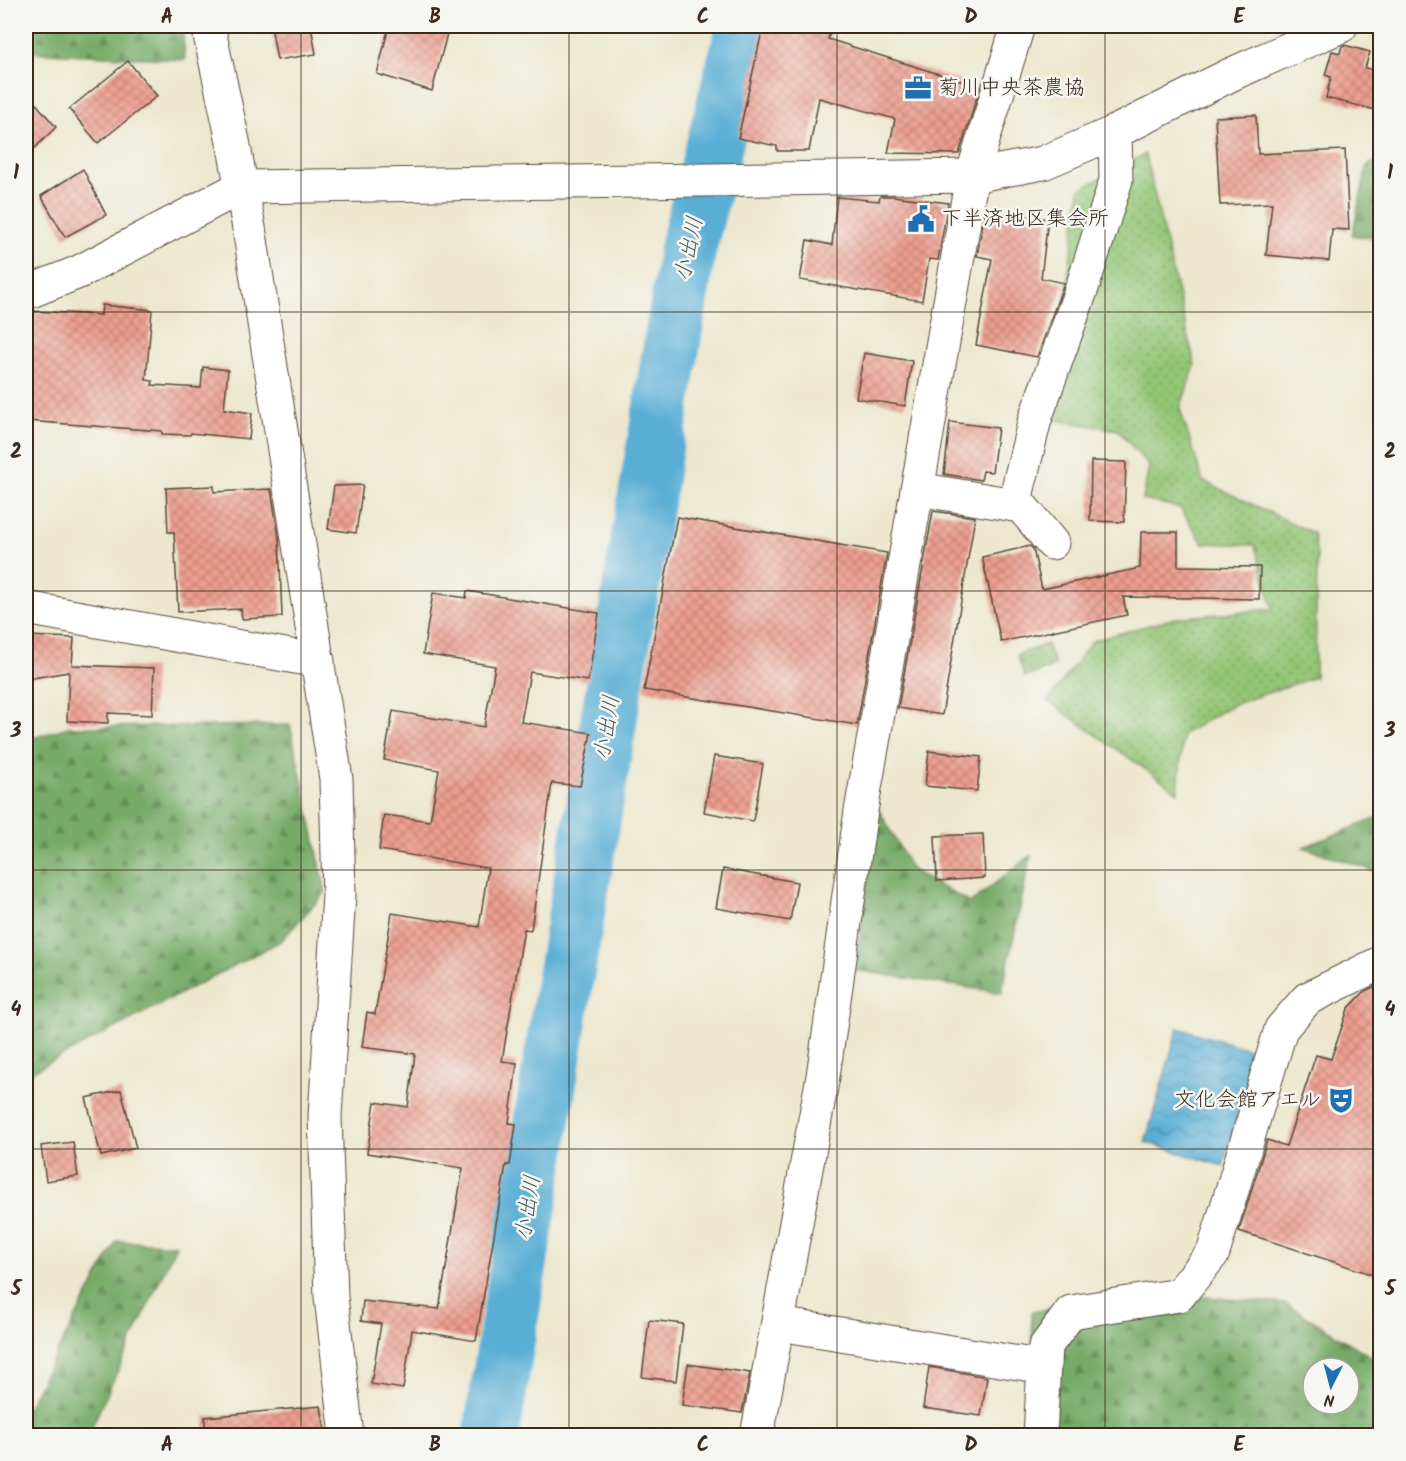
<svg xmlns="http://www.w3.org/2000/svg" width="1406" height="1461" font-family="Kalam,'Klee One',sans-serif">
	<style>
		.grass { fill: url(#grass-dots); stroke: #67784a; stroke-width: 1.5 }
		.forest { fill: url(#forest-firs); stroke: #586a42; stroke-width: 1.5; fill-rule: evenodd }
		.water { fill: url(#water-waves); stroke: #4a6c7a; stroke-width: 1.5 }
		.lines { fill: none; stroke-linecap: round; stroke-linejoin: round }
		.river { stroke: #58aed5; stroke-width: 57 }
		.building { fill: url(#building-cross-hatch) }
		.street-casing { stroke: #564638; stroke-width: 35 }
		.secondary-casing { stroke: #564638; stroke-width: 35 }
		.street { stroke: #fff; stroke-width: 33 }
		.secondary { stroke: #fff; stroke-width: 33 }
		.grid { fill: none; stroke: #3b2a1e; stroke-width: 1.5; stroke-opacity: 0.55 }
		.labels { text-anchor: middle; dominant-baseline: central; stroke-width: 5; stroke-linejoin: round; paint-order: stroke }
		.poi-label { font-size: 21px; fill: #3b2a1e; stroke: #f6f6f2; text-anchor: start }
		.water-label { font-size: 22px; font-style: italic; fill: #45585e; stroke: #f6f6f2 }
		.neatline { fill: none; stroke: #3b2a1e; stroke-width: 2 }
		.grid-label { font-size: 20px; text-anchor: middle; font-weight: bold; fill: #3b2a1e }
	</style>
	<defs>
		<pattern id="grass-dots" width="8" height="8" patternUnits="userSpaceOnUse" patternTransform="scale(1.5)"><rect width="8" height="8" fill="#93c575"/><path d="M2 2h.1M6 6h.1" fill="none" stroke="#79a05f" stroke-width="1.8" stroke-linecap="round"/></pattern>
		<pattern id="forest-firs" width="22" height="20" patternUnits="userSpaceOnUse" patternTransform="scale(1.5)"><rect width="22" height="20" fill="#76aa66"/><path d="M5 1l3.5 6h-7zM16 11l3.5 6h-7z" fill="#628b53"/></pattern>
		<pattern id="water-waves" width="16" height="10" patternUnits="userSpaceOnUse" patternTransform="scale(1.5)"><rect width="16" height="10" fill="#58aed5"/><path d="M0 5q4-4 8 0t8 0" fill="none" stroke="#4a8eac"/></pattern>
		<pattern id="building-cross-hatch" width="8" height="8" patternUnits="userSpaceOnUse" patternTransform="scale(1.5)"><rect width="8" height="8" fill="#ed9e8f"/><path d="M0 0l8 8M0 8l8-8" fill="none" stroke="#c18174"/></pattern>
	</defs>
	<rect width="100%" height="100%" fill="#f6f6f2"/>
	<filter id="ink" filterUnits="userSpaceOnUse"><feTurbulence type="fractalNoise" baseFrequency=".0167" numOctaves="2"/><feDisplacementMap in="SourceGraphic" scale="12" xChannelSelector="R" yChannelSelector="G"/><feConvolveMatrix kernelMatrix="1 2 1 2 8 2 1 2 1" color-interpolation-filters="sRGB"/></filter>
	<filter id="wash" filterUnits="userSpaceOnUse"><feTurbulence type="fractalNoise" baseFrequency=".008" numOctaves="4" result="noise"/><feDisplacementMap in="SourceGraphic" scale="24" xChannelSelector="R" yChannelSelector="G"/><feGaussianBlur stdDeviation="1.35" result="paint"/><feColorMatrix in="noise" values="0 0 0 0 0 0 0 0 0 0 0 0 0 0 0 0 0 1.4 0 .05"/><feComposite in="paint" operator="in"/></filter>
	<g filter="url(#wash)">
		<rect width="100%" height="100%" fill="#ece7cd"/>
		<g class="grass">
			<path d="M1145 154 1195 365 1180 409 1203 481 1313 533 1317 556 1315 677 1232 705 1183 734 1178 792 1048 701 1092 641 1175 618 1273 609 1255 545 1203 543 1180 508 1143 500 1149 466 1118 430 1049 419 1080 189Z"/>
			<path d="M1047 644 1055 666 1025 677 1017 655Z"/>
		</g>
		<g class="forest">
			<path d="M26 26H182L185 60 26 52Z"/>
			<path d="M1380 159V239L1352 235 1367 166Z"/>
			<path d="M290 725 326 892 281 941 33 1071 26 1085V740L68 727Z"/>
			<path d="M878 808 912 870 970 903 1031 855 1002 993 855 970Z"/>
			<path d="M1380 817V873L1303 847Z"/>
			<path d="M117 1241 176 1245 88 1435H26V1408H27Z"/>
			<path d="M1139 1291 1286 1304 1380 1362V1435H1047L1035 1409 1031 1312ZM1313 1368H1349V1404H1313Z"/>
		</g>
		<path class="water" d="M1178 1028 1256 1051 1223 1166 1145 1142Z"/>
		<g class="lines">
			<path class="river" d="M491 1436 559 1017 688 248 745 26"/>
		</g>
		<g id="blocks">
			<g class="building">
				<path d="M271 26H311L316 54 277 60Z"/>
				<path d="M389 26H449L432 91 377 74Z"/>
				<path d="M769 26H832L828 39 980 87 959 154 888 153 895 119 819 98 809 151H777V146L738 138 763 27 768 28Z"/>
				<path d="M1344 45 1370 52 1365 68 1380 71V111L1326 98 1331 77 1325 75 1332 51 1340 53 1342 46Z"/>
				<path d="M128 61 157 96 98 143 69 109Z"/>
				<path d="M26 92 56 127 26 157Z"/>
				<path d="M1256 115 1258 154 1345 150 1349 230 1332 229 1329 261 1266 255 1272 203 1220 205 1215 117Z"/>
				<path d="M83 169 106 215 65 237 41 196Z"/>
				<path d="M880 196H893L948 203 938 260 929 259 922 301 800 280 807 240 832 245 837 197 879 201Z"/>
				<path d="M985 211 1048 219 1041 278 1064 283 1037 357 976 345 992 259 977 256Z"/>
				<path d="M102 305 152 310 146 380 153 381 152 385 201 388 203 367 228 370 224 409 252 413 249 439 191 433 190 435 162 434V431L26 421V387L32 311 101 315Z"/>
				<path d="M864 353 912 361 905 406 856 398Z"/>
				<path d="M950 422 998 428 992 472 983 471 981 480 944 474Z"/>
				<path d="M1091 461 1126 462 1124 522 1090 521Z"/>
				<path d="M363 485 356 533 328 529 334 486Z"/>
				<path d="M214 486V492L271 489 279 538 282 617 242 619 241 609 178 612 174 532H168L166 488Z"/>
				<path d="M933 511 975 517 942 715 898 708Z"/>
				<path d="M677 517 887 553 857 725 644 690Z"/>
				<path d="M1141 532H1178V566L1260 567 1259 599 1123 597 1127 615 1001 642 982 557 1030 546 1033 549 1042 589 1140 568Z"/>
				<path d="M467 591 599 613 588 681 530 672 521 722 591 733 580 786 552 783 531 930 524 929 502 1061 517 1063 509 1123 516 1124 510 1165H506L476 1341 412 1330 403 1389 371 1384 381 1324 361 1321 363 1301 439 1309 463 1168 367 1153 375 1102 408 1107 415 1054 362 1047 367 1012 375 1014 392 913 479 927 488 868 379 850 384 815 430 821 439 770 384 760 393 711 484 727 495 666 423 654 433 593 466 598Z"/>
				<path d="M26 636 74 638 72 665 154 668 152 715 108 713V723L67 721 69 672 26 679Z"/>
				<path d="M929 751 981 757 977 791 925 786Z"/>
				<path d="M714 756 763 764 753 821 704 812Z"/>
				<path d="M983 834 985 878 937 881 935 836Z"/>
				<path d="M723 869 797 882 790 921 716 908Z"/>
				<path d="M1380 984V1277L1239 1231 1267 1140 1286 1146 1316 1055 1331 1059 1348 1009 1365 991Z"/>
				<path d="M121 1090 136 1148 101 1156 86 1098Z"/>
				<path d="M73 1142 78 1176 46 1181 41 1146Z"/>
				<path d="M649 1320 683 1324 676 1381 642 1377Z"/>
				<path d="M688 1364 750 1373 742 1413 682 1405Z"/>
				<path d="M929 1367 987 1377 981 1416 923 1408Z"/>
				<path d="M321 1406 326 1436H205V1417Z"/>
			</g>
		</g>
	</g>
	<g filter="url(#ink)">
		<use href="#blocks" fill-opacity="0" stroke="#564638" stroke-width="1.5"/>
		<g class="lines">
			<defs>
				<g id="street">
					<path d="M26 293 79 272 241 187 972 176 1043 163 1115 132 1232 74 1341 26"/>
					<path d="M917 489 1021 506 1052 543"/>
					<path d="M1014 505 1035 419 1083 285 1116 180 1115 132"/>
					<path d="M26 608 318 661"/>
					<path d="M779 1324 1044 1367"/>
					<path d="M757 1436 823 1076 861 811 972 176 1018 26"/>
					<path d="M1040 1436 1045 1347 1071 1312 1179 1295 1213 1253 1281 1029 1307 999 1380 963"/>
				</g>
				<path id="secondary" d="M208 26 233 141 249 228 336 779 339 895 325 1116 331 1297 347 1436"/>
			</defs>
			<use href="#street" class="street-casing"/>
			<use href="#secondary" class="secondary-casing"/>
			<use href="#street" class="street"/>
			<use href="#secondary" class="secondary"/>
		</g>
	</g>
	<path class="grid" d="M301 26V1436M569 26V1436M837 26V1436M1105 26V1436M26 312H1380M26 591H1380M26 870H1380M26 1149H1380"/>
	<defs>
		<symbol id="office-bare" viewBox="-9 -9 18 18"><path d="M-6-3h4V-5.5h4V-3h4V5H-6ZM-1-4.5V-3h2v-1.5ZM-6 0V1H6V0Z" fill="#1f6fb2" stroke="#f6f6f2" stroke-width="2.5" paint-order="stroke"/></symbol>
		<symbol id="civic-bare" viewBox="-9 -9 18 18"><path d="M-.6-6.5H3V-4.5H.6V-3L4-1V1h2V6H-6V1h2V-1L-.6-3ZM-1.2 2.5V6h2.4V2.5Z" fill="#1f6fb2" stroke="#f6f6f2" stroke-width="2.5" paint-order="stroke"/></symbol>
		<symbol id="theatre-bare" viewBox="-9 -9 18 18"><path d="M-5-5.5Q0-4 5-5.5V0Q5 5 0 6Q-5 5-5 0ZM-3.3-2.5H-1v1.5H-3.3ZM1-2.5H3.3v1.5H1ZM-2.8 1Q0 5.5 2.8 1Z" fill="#1f6fb2" stroke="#f6f6f2" stroke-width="2.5" paint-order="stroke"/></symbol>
	</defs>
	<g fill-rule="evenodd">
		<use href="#office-bare" x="899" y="69" width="38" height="38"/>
		<use href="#civic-bare" x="902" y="200" width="38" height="38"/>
		<use href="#theatre-bare" x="1322" y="1081" width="38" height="38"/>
	</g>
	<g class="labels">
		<g class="poi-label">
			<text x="938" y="88">菊川中央茶農協</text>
			<text x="941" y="219">下半済地区集会所</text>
			<text x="1321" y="1100" text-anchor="end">文化会館アエル</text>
		</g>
		<g class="water-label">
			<text transform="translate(690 249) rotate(-78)">小出川</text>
			<text transform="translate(608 728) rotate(-81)">小出川</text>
			<text transform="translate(529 1208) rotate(-81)">小出川</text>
		</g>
	</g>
	<rect width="1406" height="1461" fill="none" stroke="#f6f6f2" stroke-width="66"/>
	<g transform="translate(1331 1386) rotate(186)"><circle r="28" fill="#f6f6f2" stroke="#aba49d" stroke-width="1.5"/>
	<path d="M0-4.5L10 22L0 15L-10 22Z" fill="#1f6fb2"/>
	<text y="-9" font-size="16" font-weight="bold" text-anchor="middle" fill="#3b2a1e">N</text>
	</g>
	<rect x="33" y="33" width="1340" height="1395" class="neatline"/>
	<g class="grid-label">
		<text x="167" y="23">A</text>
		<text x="435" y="23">B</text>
		<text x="703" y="23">C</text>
		<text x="971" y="23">D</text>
		<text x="1239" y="23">E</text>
		<text x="16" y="179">1</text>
		<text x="1390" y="179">1</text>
		<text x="16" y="458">2</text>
		<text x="1390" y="458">2</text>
		<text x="16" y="737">3</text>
		<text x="1390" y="737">3</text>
		<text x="16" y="1016">4</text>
		<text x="1390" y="1016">4</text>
		<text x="16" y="1295">5</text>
		<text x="1390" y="1295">5</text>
		<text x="167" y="1451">A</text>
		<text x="435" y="1451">B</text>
		<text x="703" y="1451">C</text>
		<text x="971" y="1451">D</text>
		<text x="1239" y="1451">E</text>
	</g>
</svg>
